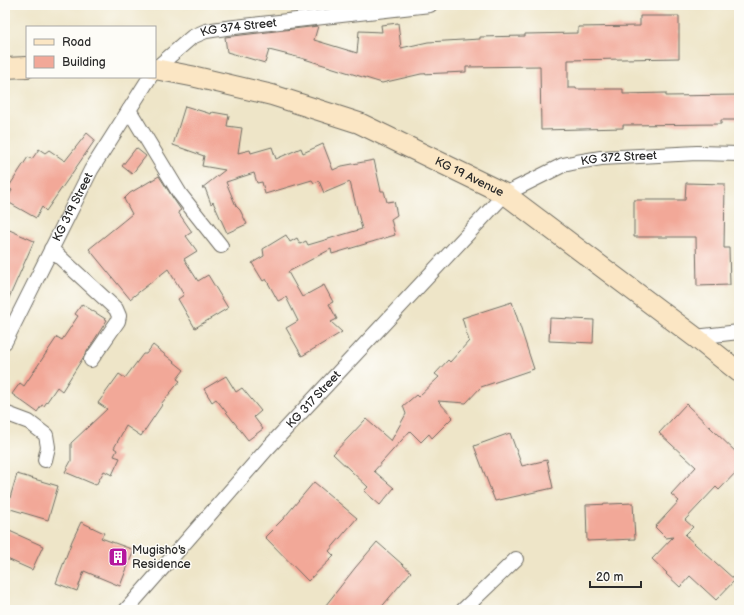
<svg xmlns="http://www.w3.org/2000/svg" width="744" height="615" font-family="'Balsamiq Sans',sans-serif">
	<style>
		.building { fill: #f2a898 }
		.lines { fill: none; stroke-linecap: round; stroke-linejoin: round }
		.street-casing { stroke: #6f6c62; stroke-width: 16 }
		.secondary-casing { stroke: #6f6c62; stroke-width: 22 }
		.street { stroke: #fff; stroke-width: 14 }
		.secondary { stroke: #fbe6c4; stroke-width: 20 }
		.labels { text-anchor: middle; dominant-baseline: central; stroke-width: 3; stroke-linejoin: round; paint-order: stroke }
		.street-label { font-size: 12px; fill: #2b2b2b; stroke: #fdfcf7 }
		.poi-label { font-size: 12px; fill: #2b2b2b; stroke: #fdfcf7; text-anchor: start }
	</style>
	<rect width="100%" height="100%" fill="#fdfcf7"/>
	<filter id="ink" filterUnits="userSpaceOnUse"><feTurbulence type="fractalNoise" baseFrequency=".025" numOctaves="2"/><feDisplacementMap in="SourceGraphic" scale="8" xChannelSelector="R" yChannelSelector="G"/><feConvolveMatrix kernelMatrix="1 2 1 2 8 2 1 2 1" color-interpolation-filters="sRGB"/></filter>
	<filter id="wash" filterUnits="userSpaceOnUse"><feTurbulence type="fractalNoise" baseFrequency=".012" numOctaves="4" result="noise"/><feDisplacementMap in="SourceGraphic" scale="16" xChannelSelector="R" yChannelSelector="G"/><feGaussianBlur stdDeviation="0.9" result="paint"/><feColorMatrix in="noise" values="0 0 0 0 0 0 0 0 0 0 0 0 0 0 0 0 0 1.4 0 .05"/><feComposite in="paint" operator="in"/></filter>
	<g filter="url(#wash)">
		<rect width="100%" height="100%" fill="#eee5c8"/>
		<g id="blocks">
			<g class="building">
				<path d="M640 16H679V58L568 60V88H576V89H623V94L666 93V96L739 95V120H721V124L623 125V128L541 130 540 66 466 67V72L421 74 382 83 301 58 269 50 265 63 227 52 225 37 318 26 314 40 357 53 359 31 382 32 381 25 398 23 401 48 428 42 480 39V37L525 36V34L578 33V27L640 26Z"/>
				<path d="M185 106 211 114 212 112 229 115 227 126 242 128 238 153 250 150 251 153 272 147 276 159 301 148 303 153 323 144 333 170 342 166 374 160 381 191H384L387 202 394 201 397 215 391 219 395 235 332 254 331 249 288 272 302 297 324 285 333 302 329 304 337 319 331 322 342 332 302 356 286 328 298 321 286 297 278 301 266 279 263 281 252 263 264 256 263 249 286 235 290 242 297 238 300 244 306 241 308 245 362 229 350 182 324 193 319 181 314 183 312 180 265 194 262 182 257 183 254 173 226 182 236 206 240 210 247 224 227 233 213 202 211 204 205 188H202L225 170 202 166 204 156 173 145Z"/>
				<path d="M87 133 95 140 46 211 42 207 36 218 6 201 12 190 8 188 28 157 32 159 39 149 45 153 49 150 65 161Z"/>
				<path d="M136 148 146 156 132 174 122 166Z"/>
				<path d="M159 176 173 198 181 210 178 212 192 232 186 236 197 251 184 259 198 281 208 275 228 308 195 328 178 299 184 295 168 269 130 299 89 249 132 214 124 199 130 193Z"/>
				<path d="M686 183 725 184 724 248H729L730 285 697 286 696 237H634V200H685Z"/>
				<path d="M5 228 34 241 5 307Z"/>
				<path d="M512 302 534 369 481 387 466 403 438 401 453 417 432 438 429 434 421 442 410 431 374 471 394 488 380 505 364 491 368 487 333 454 366 419 391 441 406 414 403 406 416 395 418 397 439 377 435 374 448 360 450 362 469 341 462 318Z"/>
				<path d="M82 304 107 320 62 391 57 387 44 406 42 405 37 412 12 394 20 383 24 386 57 337 62 340 78 316 75 314Z"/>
				<path d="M550 318 594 320 593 343 549 341Z"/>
				<path d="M153 345 184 370 177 379 180 381 161 404 162 405 141 436 126 426 114 448 117 450 114 456 120 458 112 475 104 471 96 485 65 472 71 461V443L107 409 98 403 119 374 125 378 143 354H146Z"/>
				<path d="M226 376 236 392 242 388 261 411 254 417 263 429 248 440 216 399 212 402 204 389Z"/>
				<path d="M686 404 739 455V469L719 490 716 487 685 520 693 527 685 535 735 580 716 600 690 576 680 587 666 574 667 573 652 559 673 537 666 538 655 527 679 501 671 494 696 467 659 433Z"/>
				<path d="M510 433 522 466 547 460 553 488 495 501 474 446Z"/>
				<path d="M17 474 58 486 48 520 7 508Z"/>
				<path d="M314 482 357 518 329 551 334 556 308 581 265 537 283 519Z"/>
				<path d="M633 503 635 539 587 541 586 505Z"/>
				<path d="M81 522 104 533 101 538 134 550 120 586 84 571 77 591 56 583 72 541Z"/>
				<path d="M5 529 43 546 32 570 5 558Z"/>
				<path d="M377 542 411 572 379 610H322L355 568Z"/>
			</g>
		</g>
	</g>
	<g filter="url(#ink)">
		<use href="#blocks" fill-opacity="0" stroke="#6f6c62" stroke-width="1"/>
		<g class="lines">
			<defs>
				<g id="street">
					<path id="s1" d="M155 69 192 37 206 31 226 28 430 5"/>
					<path d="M129 110 180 194 221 246"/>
					<path d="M51 249 116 309 119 316 118 321 91 360"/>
					<path d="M695 337 739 332"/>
					<path id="s2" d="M5 342 91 170 150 77"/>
					<path d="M5 413 29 422 46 435 48 447 45 460"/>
					<path id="s3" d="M126 610 267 449 505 194 563 165 577 162 601 158 697 153 739 154"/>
					<path d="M463 610 516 559"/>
				</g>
				<g id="secondary">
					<path d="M5 68 27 67"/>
					<path id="s4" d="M155 69 196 77 272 95 359 123 505 194 695 337 739 372"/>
				</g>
			</defs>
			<use href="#street" class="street-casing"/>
			<use href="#secondary" class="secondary-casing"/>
			<use href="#street" class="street"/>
			<use href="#secondary" class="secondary"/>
		</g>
	</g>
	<defs>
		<symbol id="building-square" viewBox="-11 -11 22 22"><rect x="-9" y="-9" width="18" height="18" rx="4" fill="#b5179e" stroke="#fdfcf7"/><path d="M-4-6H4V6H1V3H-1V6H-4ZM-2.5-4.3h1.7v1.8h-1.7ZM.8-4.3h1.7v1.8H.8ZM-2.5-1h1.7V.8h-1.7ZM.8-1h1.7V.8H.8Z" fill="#fff"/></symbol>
	</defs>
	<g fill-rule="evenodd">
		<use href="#building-square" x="107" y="546" width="22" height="22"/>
	</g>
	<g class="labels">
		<g class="street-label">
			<text stroke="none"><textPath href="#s1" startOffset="97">KG 374 Street</textPath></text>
			<text stroke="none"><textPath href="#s3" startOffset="684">KG 372 Street</textPath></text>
			<text stroke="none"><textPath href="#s4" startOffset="334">KG 19 Avenue</textPath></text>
			<text stroke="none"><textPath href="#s2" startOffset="151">KG 319 Street</textPath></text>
			<text stroke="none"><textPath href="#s3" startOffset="282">KG 317 Street</textPath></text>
		</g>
		<g class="poi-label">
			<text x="132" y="550">Mugisho's<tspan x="132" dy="14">Residence</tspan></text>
		</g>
	</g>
	<rect width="744" height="615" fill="none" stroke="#fdfcf7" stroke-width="20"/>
	<rect x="26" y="26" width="130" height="52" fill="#fdfcf7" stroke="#a9a8a5"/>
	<rect x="34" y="39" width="20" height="6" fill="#fbe6c4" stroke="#a9a8a5"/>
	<text x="62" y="46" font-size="12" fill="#2b2b2b">Road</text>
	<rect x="34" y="56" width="20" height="12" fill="#f2a898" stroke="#a9a8a5"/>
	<text x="62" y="66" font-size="12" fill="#2b2b2b">Building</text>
	<path d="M590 581v6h51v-6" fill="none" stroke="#2b2b2b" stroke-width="2"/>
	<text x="596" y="581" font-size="12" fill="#2b2b2b" stroke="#fdfcf7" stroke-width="3" paint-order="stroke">20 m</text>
</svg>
